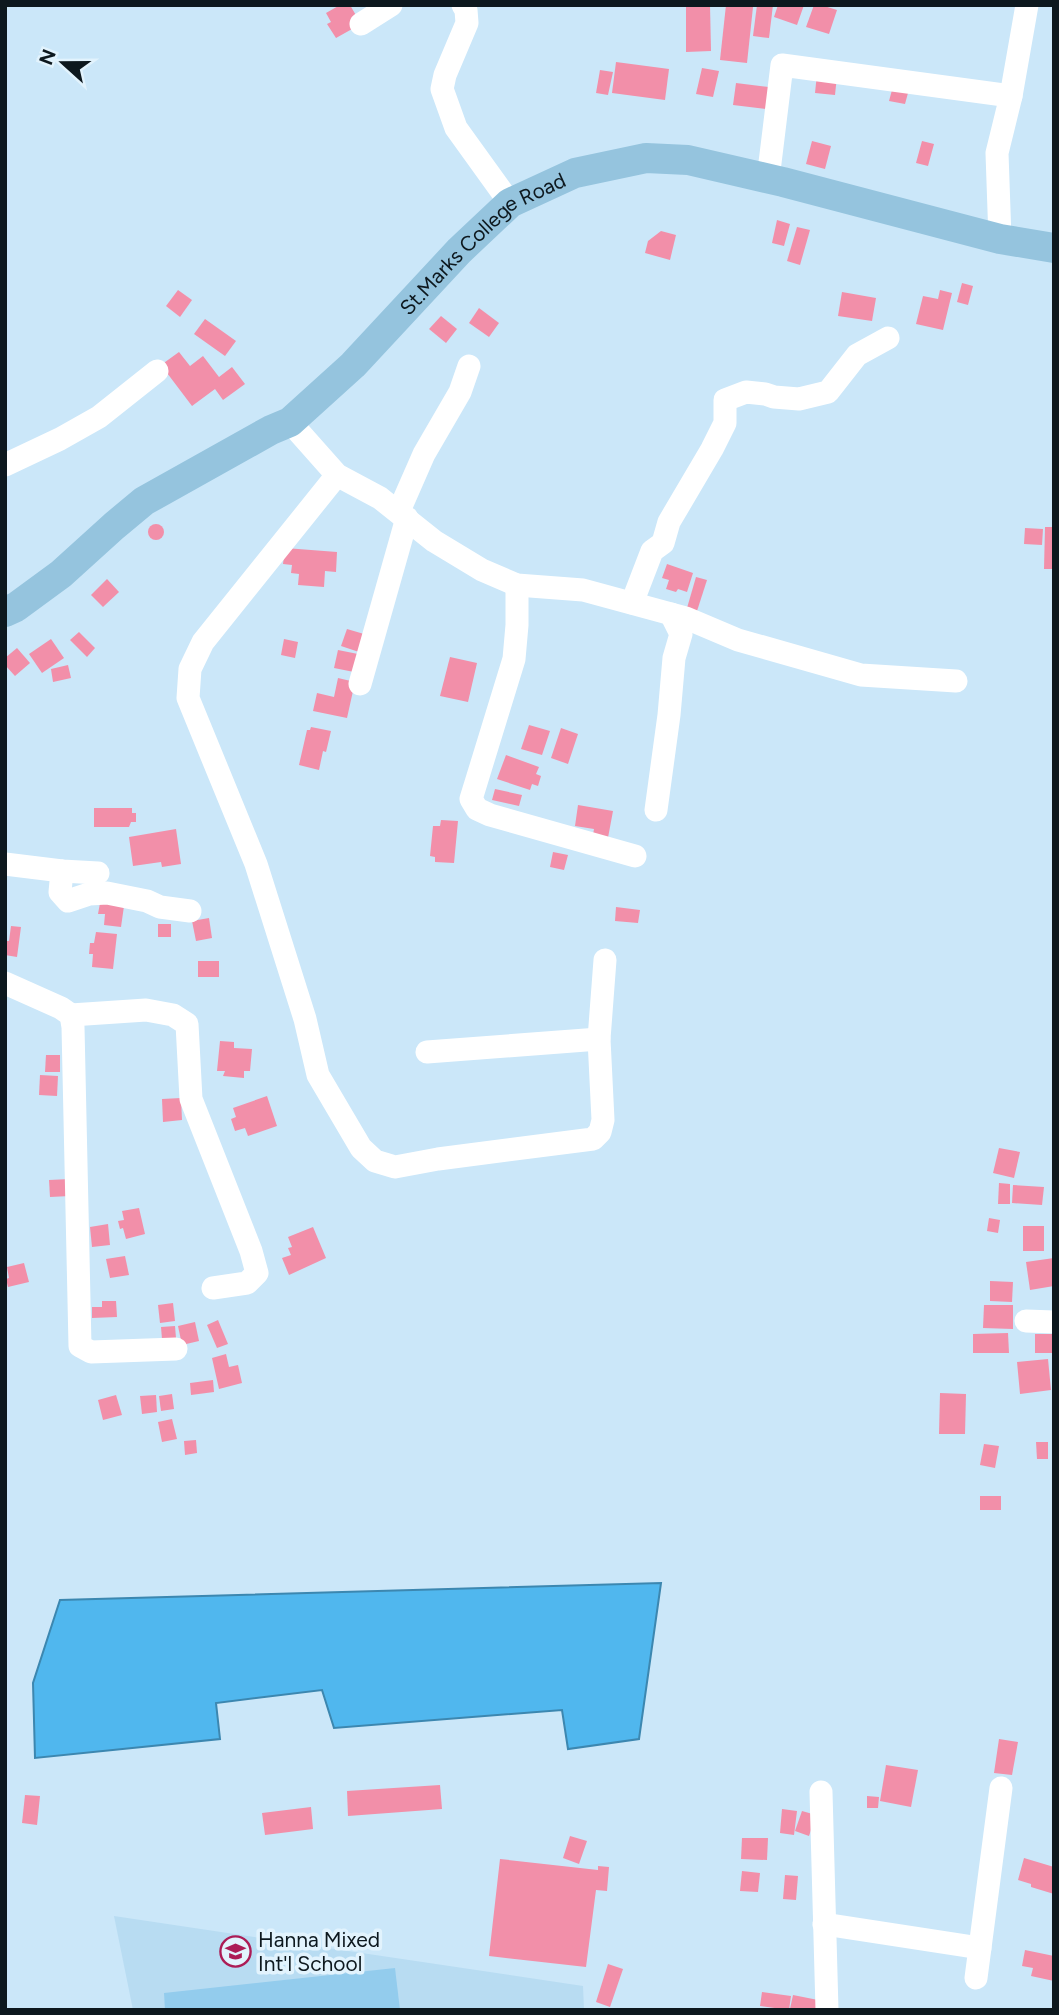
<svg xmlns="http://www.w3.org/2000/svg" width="1059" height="2015" font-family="Figtree,sans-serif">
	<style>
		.built { fill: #b8dcf2 }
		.green { fill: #93cced }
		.water { fill: #50b7ee; stroke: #3c87b0; stroke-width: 2 }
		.building { fill: #f28fa9 }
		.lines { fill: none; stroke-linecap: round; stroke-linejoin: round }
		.minor { stroke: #fff; stroke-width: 23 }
		.major { stroke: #95c4de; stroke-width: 30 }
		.labels { text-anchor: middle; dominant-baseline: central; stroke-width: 7; stroke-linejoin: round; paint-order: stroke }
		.street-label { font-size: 21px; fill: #0d181e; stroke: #e2f3fd }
		.poi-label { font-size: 21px; fill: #0d181e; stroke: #e2f3fd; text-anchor: start }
	</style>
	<rect width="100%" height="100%" fill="#cbe7f9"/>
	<path class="built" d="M114 1916 583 1986 584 2010H133Z"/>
	<path class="green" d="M395 1968 400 2010H165L164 1993Z"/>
	<path class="water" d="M661 1583 639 1739 568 1749 562 1710 334 1728 322 1690 216 1703 220 1739 35 1758 33 1683 60 1600Z"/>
	<g class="building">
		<path d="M340 5H350L361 24 336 38 327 24 331 22 326 13Z"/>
		<path d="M686 5H710L711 51 686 52Z"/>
		<path d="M726 5 753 7 747 63 720 60Z"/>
		<path d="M757 5H773L769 38 753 36Z"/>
		<path d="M778 5H804L797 25 774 17Z"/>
		<path d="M814 5H821L837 10 829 34 806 27Z"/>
		<path d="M616 62 669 69 665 100 612 93Z"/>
		<path d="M702 68 719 71 713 97 696 94Z"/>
		<path d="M600 70 613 72 608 95 596 93Z"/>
		<path d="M817 74 837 76 835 95 815 93Z"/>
		<path d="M736 83 769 87 766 109 733 105Z"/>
		<path d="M892 90 908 93 905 104 889 101Z"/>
		<path d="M812 141 831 146 825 169 806 164Z"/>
		<path d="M922 141 934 144 928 166 916 163Z"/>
		<path d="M777 220 790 224 784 246 772 243Z"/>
		<path d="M797 227 810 230 800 265 787 261Z"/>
		<path d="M661 231 676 235 670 260 645 253 648 241Z"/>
		<path d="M962 283 973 286 968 305 957 302Z"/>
		<path d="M178 290 192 300 180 317 166 306Z"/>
		<path d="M940 290 952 293 943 330 916 324 923 296 938 299Z"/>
		<path d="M842 292 876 298 872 321 838 316Z"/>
		<path d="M479 308 499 323 489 337 469 323Z"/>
		<path d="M441 316 457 329 446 343 429 329Z"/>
		<path d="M205 319 236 341 225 356 194 334Z"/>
		<path d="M179 352 190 366 203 356 219 377 232 367 245 384 223 400 215 389 192 406 161 365Z"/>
		<circle cx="156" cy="532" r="8"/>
		<path d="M1045 527H1054V569H1044Z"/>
		<path d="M1025 528 1043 529 1042 545 1024 544Z"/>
		<path d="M285 548 337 552 336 572 325 571 324 587 298 585 299 574 291 573 292 565 283 564Z"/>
		<path d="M667 564 693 573 687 592 678 589 676 592 666 589 669 580 662 578Z"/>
		<path d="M696 577 707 580 697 611 687 608Z"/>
		<path d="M107 579 119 592 103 607 91 595Z"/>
		<path d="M347 629 364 634 359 652 341 646Z"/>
		<path d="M79 632 95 648 87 657 70 640Z"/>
		<path d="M51 639 64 658 42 673 29 654Z"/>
		<path d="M284 639 298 642 295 658 281 655Z"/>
		<path d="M17 648 30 663 15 676 5 665V658Z"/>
		<path d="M338 650 358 654 354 672 334 668Z"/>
		<path d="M450 657 477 663 468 702 440 696Z"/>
		<path d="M68 665 71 678 53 682 51 669Z"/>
		<path d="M338 678 355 682 347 718 313 711 317 693 334 697Z"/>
		<path d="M529 725 550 731 542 755 521 749Z"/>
		<path d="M311 727 331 731 326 752 323 751 319 770 299 765 307 730H310Z"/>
		<path d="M561 728 578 734 568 764 551 758Z"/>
		<path d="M506 755 539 767 536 774 541 776 538 786 532 784 530 790 497 779Z"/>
		<path d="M495 789 522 795 519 806 492 800Z"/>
		<path d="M578 805 613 811 607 843 592 840 594 829 575 826Z"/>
		<path d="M94 808H132V813H136V822H131L129 827H94Z"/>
		<path d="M441 820 458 821 454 863 435 862V857L430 856 433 826H440Z"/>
		<path d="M176 829 181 864 162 867 161 862 133 866 129 837Z"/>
		<path d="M553 852 568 855 564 870 550 867Z"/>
		<path d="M100 903 124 906 121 927 104 925 105 914H98Z"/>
		<path d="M616 907 640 910 638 923 615 921Z"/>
		<path d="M209 918 212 938 196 941 192 921Z"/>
		<rect x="158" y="924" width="13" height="13"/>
		<path d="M11 926 21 927 17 957 5 955 6 941H9Z"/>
		<path d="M96 932 117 934 113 969 92 967 93 954H89L90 943H94Z"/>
		<rect x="198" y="961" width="21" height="16"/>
		<path d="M220 1041 234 1042V1048L252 1049 250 1071H244V1078L223 1076 225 1071H217Z"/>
		<path d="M46 1055H60V1072H45Z"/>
		<path d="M40 1075 58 1076 57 1096 39 1095Z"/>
		<path d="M267 1096 277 1126 248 1136 245 1128 235 1131 231 1119 236 1117 233 1108Z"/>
		<path d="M181 1098 182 1120 163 1122 162 1099Z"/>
		<path d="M999 1148 1020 1152 1014 1178 993 1173Z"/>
		<path d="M70 1179V1196L50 1197 49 1180Z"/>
		<path d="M999 1183 1010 1184V1204H998Z"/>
		<path d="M1013 1185 1044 1187 1042 1205 1012 1203Z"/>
		<path d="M139 1208 145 1234 126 1239 123 1228 120 1229 118 1221 124 1220 122 1211Z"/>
		<path d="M989 1218 1000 1220 998 1233 987 1231Z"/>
		<path d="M108 1224 110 1245 92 1247 90 1227Z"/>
		<rect x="1023" y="1226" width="21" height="25"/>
		<path d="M313 1227 326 1258 289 1275 282 1258 291 1255 288 1248 292 1247 288 1237Z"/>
		<path d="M125 1256 129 1275 110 1278 106 1259Z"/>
		<path d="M1054 1258V1286L1030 1290 1026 1262Z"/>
		<path d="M24 1263 29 1282 8 1287 6 1279 9 1278 7 1267Z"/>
		<path d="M990 1281 1013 1282 1012 1302 990 1301Z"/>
		<path d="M102 1301H116L117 1317 92 1318V1307H102Z"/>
		<path d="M173 1303 175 1321 160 1323 158 1305Z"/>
		<path d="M984 1305H1013V1329L983 1328Z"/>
		<path d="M218 1320 228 1344 217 1348 207 1325Z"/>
		<path d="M195 1322 199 1341 182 1345 178 1326Z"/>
		<path d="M175 1326 177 1350 163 1351 161 1327Z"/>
		<path d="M1008 1333 1009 1353H973V1334Z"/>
		<rect x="1035" y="1334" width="19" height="19"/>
		<path d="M226 1354 229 1367 238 1365 242 1383 219 1389 212 1358Z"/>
		<path d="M1048 1359 1051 1390 1020 1394 1017 1362Z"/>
		<path d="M213 1380 214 1392 191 1395 190 1383Z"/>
		<path d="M940 1393 966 1394 965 1434H939Z"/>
		<path d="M172 1394 174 1409 161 1411 159 1396Z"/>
		<path d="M116 1395 122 1415 103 1420 98 1400Z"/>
		<path d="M156 1395 157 1412 142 1414 140 1396Z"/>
		<path d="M172 1419 177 1439 162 1442 158 1422Z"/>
		<path d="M196 1440 197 1453 185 1455 184 1441Z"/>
		<path d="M1036 1442H1048V1459H1037Z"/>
		<path d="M984 1444 999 1446 995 1468 980 1465Z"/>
		<rect x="980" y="1496" width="21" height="14"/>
		<path d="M999 1739 1018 1742 1012 1775 994 1773Z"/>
		<path d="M886 1765 918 1770 911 1807 880 1801Z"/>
		<path d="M440 1785 442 1809 348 1816 347 1791Z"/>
		<path d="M25 1795 40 1796 37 1825 22 1823Z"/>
		<path d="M867 1796 879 1797 878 1808H867Z"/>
		<path d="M311 1807 313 1829 265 1835 262 1813Z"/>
		<path d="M782 1809 797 1811 794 1835 780 1833Z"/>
		<path d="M802 1811 816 1815 809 1836 795 1831Z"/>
		<path d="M570 1836 587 1841 579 1864 563 1858Z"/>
		<path d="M742 1838H768L767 1860 741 1859Z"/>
		<path d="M1024 1858 1054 1867V1894L1031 1887V1884L1018 1880Z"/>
		<path d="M500 1859 598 1870V1866L609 1867 607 1891 596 1890 586 1967 489 1956Z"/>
		<path d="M742 1871 760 1873 758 1892 740 1891Z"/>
		<path d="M785 1875 798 1876 796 1900 783 1899Z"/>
		<path d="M1025 1950 1054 1956V1981L1031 1976 1033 1968 1022 1966Z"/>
		<path d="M608 1964 623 1969 610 2007 596 2002Z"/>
		<path d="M762 1992 791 1996 789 2010 760 2006Z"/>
		<path d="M793 1995 818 2000 816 2010 790 2009Z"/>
	</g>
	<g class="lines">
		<g class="minor">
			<path d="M463 5 466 10 467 23 445 75 442 89 456 128 510 203"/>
			<path d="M361 24 391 5"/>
			<path d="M768 179 782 65 1011 96"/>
			<path d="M1000 239 997 153 1011 96 1027 5"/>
			<path d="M290 422 337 475 380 498 434 541 482 570 517 585 583 590 686 618 738 640 861 675 956 681"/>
			<path d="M5 465 60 439 99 417 157 371"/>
			<path d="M337 475 203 642 190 669 188 698 256 864 305 1019 318 1075 361 1148 375 1161 395 1167 438 1159 593 1139 600 1132 603 1120 599 1039 605 960"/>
			<path d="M399 511 424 454 460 392 469 366"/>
			<path d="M517 585V625L514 659 471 799 477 809 490 815 635 856"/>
			<path d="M632 603 652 551 663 543 669 522 712 449 725 423V400L746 392 765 394 774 397 799 399 828 392 857 355 888 338"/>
			<path d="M360 684 407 518"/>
			<path d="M656 810 669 715 674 658 681 634 671 614"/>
			<path d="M5 864 62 871 98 873"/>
			<path d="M62 871 60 892 68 901 89 894 107 893 147 901 160 907 190 911"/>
			<path d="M5 983 61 1008 71 1015 73 1027 80 1346 91 1352 176 1349"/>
			<path d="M71 1015 146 1010 173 1015 187 1024 191 1099 251 1251 257 1273 247 1283 213 1288"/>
			<path d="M427 1052 599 1039"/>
			<path d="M1026 1321 1054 1322"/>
			<path d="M821 1792 827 2010"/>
			<path d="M824 1924 980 1948"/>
			<path d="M976 1978 1001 1788"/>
		</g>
		<path class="major" id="s1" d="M5 612 16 607 61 574 114 526 144 501 271 430 290 422 353 365 459 251 510 203 575 173 646 158 688 160 783 182 1000 239 1054 248"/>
	</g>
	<defs>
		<symbol id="school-ring" viewBox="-11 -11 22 22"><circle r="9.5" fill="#e2f3fd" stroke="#ac1c56" stroke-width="1.5"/><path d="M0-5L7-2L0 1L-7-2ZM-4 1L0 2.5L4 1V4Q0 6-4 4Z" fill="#ac1c56"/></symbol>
	</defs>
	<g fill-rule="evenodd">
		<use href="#school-ring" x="218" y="1934" width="35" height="35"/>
	</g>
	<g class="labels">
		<g class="street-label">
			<text stroke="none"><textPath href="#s1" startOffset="609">St.Marks College Road</textPath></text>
		</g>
		<g class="poi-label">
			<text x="258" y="1939">Hanna Mixed<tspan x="258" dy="24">Int'l School</tspan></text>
		</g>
	</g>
	<rect width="1059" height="2015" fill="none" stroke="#0d181e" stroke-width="14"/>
	<g transform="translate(63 63) rotate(291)" stroke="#e2f3fd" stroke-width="5" paint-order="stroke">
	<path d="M0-5L12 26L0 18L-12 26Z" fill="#0d181e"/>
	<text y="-10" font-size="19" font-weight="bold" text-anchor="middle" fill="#0d181e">N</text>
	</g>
</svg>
